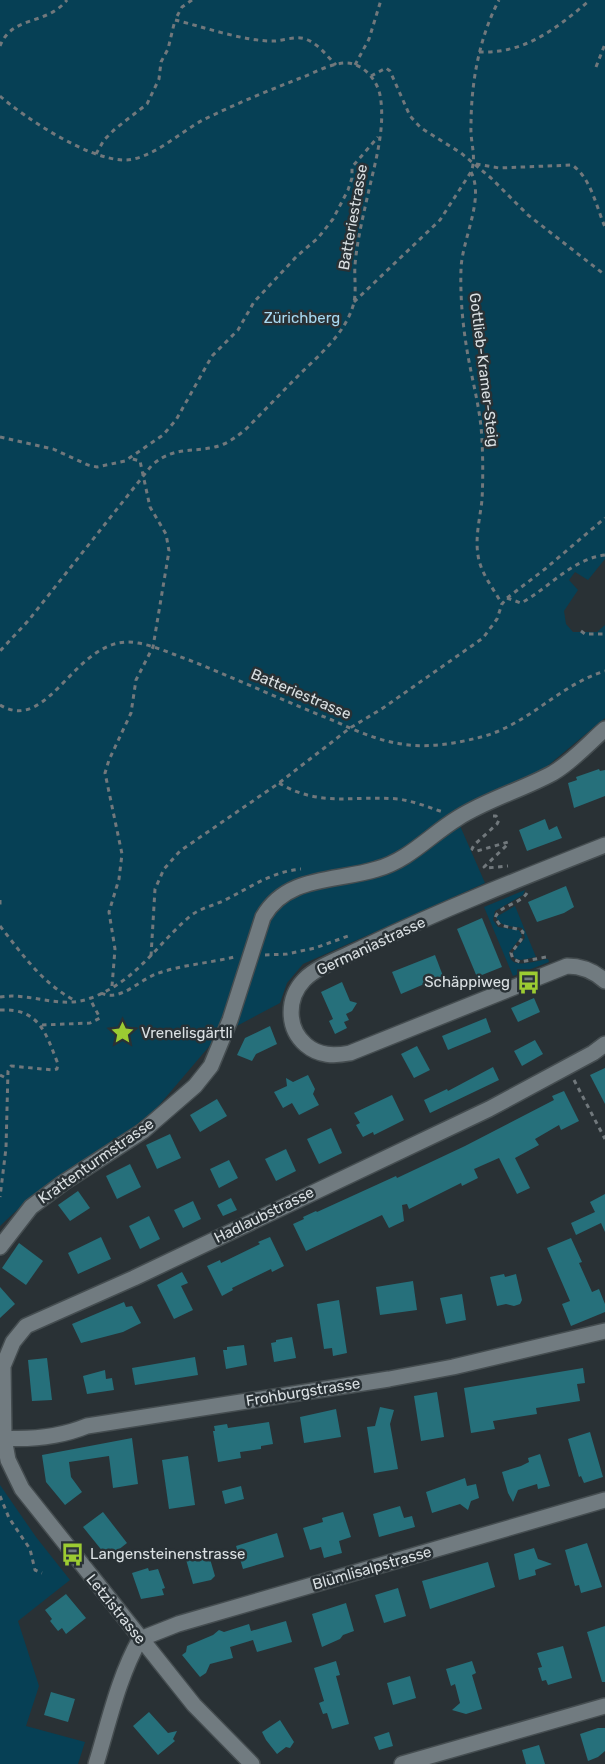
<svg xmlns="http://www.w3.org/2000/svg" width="605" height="1764" font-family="Rubik,sans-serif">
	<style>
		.green { fill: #064055 }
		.building { fill: #26707b }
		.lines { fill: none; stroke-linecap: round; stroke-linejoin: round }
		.minor-casing { stroke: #454d50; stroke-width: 18 }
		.path { stroke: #71787c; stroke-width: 3; stroke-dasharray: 4.5 4.5; stroke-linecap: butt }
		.minor { stroke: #717b80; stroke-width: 15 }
		.labels { text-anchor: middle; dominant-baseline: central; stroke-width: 5; stroke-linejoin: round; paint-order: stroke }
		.street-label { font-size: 15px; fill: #dae0e3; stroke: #293135 }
		.park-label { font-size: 15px; fill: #a8d9f1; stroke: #293135 }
		.poi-label { font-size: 15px; fill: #dae0e3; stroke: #293135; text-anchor: start }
	</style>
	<rect width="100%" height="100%" fill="#293135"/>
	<g class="green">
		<path d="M0 0H605V559L588 580 575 572 569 580 578 590 564 611 566 624 573 632H597L605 625V718L545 768 454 812 485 883 303 964 287 983 280 1003 218 1036 155 1110 102 1152 34 1194 0 1226Z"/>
		<path d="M525 890 523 895 495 911 493 920 498 927 519 930 522 936 509 952C509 972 536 960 548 959L549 962 513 976 484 907Z"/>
		<path d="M515 906 536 957 521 960 514 958 513 952 525 938 522 928C512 926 500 927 496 917Z"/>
		<path d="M0 1485 36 1537 70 1580 18 1621 39 1686 26 1726 85 1742 78 1764H0Z"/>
	</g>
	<g class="building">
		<path d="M599 769 600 771 605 770V796L574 808 568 783 577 780 576 777Z"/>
		<path d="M545 819 549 830 557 826 562 838 527 851 519 830Z"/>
		<path d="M566 886 574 907 564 913 537 922 528 902Z"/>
		<path d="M482 918 502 967 477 977 457 929Z"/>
		<path d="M435 955 443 976 401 994 392 972Z"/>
		<path d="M342 982 350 1001 357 1003 352 1011 346 1014 349 1020 344 1022 347 1028 335 1034 329 1021 333 1019 321 992Z"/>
		<path d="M534 998 540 1012 518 1022 511 1008Z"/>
		<path d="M486 1018 491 1032 448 1050 442 1036Z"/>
		<path d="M270 1026 277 1044 256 1054 252 1061 237 1055 245 1038Z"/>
		<path d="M535 1040 543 1054 522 1066 514 1051Z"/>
		<path d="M417 1046 430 1070 414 1078 401 1054Z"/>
		<path d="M493 1067 499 1080 430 1113 424 1100 447 1089 448 1091Z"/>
		<path d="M605 1068V1104L590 1075Z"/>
		<path d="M308 1075 315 1089 313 1094 319 1105 299 1115 292 1103 283 1108 274 1092 287 1086 286 1078 293 1082Z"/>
		<path d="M564 1091 579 1121 561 1130 559 1125 535 1139 539 1145 515 1158 530 1188 517 1194 499 1158 474 1169 478 1178 462 1186 461 1183 409 1209 407 1204 402 1205 404 1221 389 1228 382 1215 306 1251 293 1224 304 1219 303 1217 316 1211 317 1212 396 1176 397 1178 465 1146 554 1100 552 1096Z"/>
		<path d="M392 1095 404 1120 374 1135 373 1132 363 1137 356 1125 360 1123 354 1113Z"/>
		<path d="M217 1099 227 1116 200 1132 190 1115Z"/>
		<path d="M331 1128 342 1153 319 1164 307 1139Z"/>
		<path d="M170 1134 181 1158 157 1169 146 1145Z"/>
		<path d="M286 1149 296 1171 276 1181 265 1159Z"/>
		<path d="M229 1160 238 1178 219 1188 210 1169Z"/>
		<path d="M130 1164 141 1187 117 1199 106 1176Z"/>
		<path d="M78 1191 90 1208 70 1221 58 1205Z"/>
		<path d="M605 1194V1232L601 1223 576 1235 571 1223 595 1212 590 1202Z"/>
		<path d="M231 1198 237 1210 223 1216 217 1205Z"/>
		<path d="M193 1201 201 1219 183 1228 174 1210Z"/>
		<path d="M149 1216 160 1239 140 1249 129 1226Z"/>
		<path d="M101 1237 111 1259 78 1274 68 1253Z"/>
		<path d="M270 1237 284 1266 272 1272 271 1269 232 1288 233 1290 222 1296 207 1266 220 1260 221 1263 260 1244 258 1242Z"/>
		<path d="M571 1238 582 1262 579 1263 592 1292 599 1289 605 1304V1312L571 1326 562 1304 570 1301 547 1248Z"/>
		<path d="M19 1243 43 1261 26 1285 2 1268Z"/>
		<path d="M182 1272 188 1283 181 1286 193 1310 174 1319 157 1285Z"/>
		<path d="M504 1274 505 1277 516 1274 522 1300 520 1304 514 1306 506 1304 497 1306 490 1277Z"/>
		<path d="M413 1281 417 1310 380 1315 376 1287Z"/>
		<path d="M0 1287 15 1304 0 1318Z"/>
		<path d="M462 1294 466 1320 446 1324 440 1298Z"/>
		<path d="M339 1300 347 1353 333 1356 332 1348 324 1349 317 1304Z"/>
		<path d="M124 1302 126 1307 132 1306 141 1323 123 1332 81 1343 72 1324Z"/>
		<path d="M292 1337 296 1358 274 1362 271 1343 276 1342V1340Z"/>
		<path d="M244 1345 247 1365 226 1369 223 1350H227V1347Z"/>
		<path d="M195 1357 198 1375 135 1385 132 1368Z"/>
		<path d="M47 1358 52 1400 32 1401 28 1360Z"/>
		<path d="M583 1368 585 1383 577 1384 580 1401 536 1408 537 1414 493 1421 495 1429 471 1433 464 1388Z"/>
		<path d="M105 1370 106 1379 112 1378 114 1390 87 1394 83 1376Z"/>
		<path d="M437 1392 444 1437 421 1441 414 1396Z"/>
		<path d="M380 1407 394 1410 390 1424 398 1469 374 1473 367 1427 375 1426Z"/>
		<path d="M336 1409 341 1437 304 1443 300 1417Z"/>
		<path d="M269 1422 273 1444 261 1446V1449L240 1452 241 1458 218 1462 213 1431H215L214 1426 227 1424 228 1428Z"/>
		<path d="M590 1432 603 1477 584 1483 581 1476 579 1477 568 1439Z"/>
		<path d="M132 1438 138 1484 113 1488 109 1456 69 1462 71 1477 82 1492 65 1505 46 1482 42 1455Z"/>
		<path d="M540 1454 550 1486 538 1489 537 1484 518 1490 513 1502 508 1493 502 1472 521 1466 529 1462 528 1458Z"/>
		<path d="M188 1456 195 1505 169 1509 162 1460Z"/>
		<path d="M465 1478 467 1486 476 1484 479 1498 471 1501 468 1510 460 1504 432 1513 426 1492Z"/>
		<path d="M241 1486 244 1499 225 1504 222 1491Z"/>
		<path d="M400 1506 404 1518 412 1516 415 1527 379 1537 373 1514Z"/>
		<path d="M103 1512 127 1543 108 1558 83 1527Z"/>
		<path d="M343 1512 351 1537 339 1541 342 1553 324 1558 321 1547 310 1550 303 1528 323 1522 322 1518Z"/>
		<path d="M277 1533 284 1557 243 1569 236 1546Z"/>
		<path d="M587 1543 602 1587 581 1593 579 1585 575 1586 565 1550Z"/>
		<path d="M534 1548 538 1559 552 1564 535 1570 536 1575 519 1580 514 1554Z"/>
		<path d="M208 1552 215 1576 211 1580 193 1584 185 1556Z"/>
		<path d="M488 1562 495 1587 430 1609 422 1581Z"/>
		<path d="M148 1568 149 1571 158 1569 165 1588 162 1589 164 1595 141 1599 132 1573Z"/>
		<path d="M398 1588 406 1616 384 1623 375 1595Z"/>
		<path d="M66 1594 86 1618 66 1634 62 1628 58 1631 50 1621 52 1619 45 1610Z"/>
		<path d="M346 1603 354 1631 343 1635 340 1639 322 1647 312 1614Z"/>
		<path d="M286 1621 292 1642 257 1652 253 1640 230 1647 233 1658 210 1664 206 1673 200 1677 182 1655 186 1652 187 1646 213 1635 219 1630 224 1632 249 1624 251 1631Z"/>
		<path d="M605 1626V1682H602L587 1632Z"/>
		<path d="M563 1646 572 1678 548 1685 546 1680 542 1681 538 1668 542 1667 537 1653Z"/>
		<path d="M336 1661 340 1675 336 1676 349 1724 332 1729 327 1713 323 1714 319 1703 324 1701 314 1668Z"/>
		<path d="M472 1661 476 1673 472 1675 482 1709 466 1714 452 1710 460 1703 455 1684 451 1686 446 1669Z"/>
		<path d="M410 1676 416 1698 393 1705 387 1683Z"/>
		<path d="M51 1692 75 1699 68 1722 44 1715Z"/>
		<path d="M149 1712 168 1733 177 1731 173 1739 175 1741 158 1755 133 1726Z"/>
		<path d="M280 1720 294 1742 290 1748 286 1747 277 1754 266 1740 262 1732Z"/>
		<path d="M598 1728H605V1751L598 1757 588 1761 580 1734Z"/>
		<path d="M389 1732 393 1746 379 1750 374 1737Z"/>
		<path d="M539 1745 545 1764H526L522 1750Z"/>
	</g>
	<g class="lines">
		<defs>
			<g id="minor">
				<path d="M605 845C524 877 443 909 364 947 347 956 317 966 304 980 287 998 286 1028 306 1045 319 1056 334 1056 350 1053L567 966C582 966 594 971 605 981"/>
				<path d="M0 1247 31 1207 63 1183 143 1131 195 1086 211 1066 230 1020 263 917C287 875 336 882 377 869 409 860 430 835 458 818 488 799 522 790 553 773 572 762 589 743 605 729"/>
				<path d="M0 1438C29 1440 60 1437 87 1426L389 1379 453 1367 605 1331"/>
				<path d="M140 1639 178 1624 605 1500"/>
				<path d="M96 1764C109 1722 118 1678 140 1639"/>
				<path d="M252 1764 194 1705 22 1489 8 1460 4 1438 3 1366 13 1342 26 1326 134 1278 489 1109 593 1053 605 1044"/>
				<path d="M402 1764 605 1706"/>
			</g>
		</defs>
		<use href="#minor" class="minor-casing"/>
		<g class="path">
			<path d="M192 0 182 7 175 20C204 27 246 42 275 41 286 40 298 35 308 40 319 45 327 56 336 65"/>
			<path d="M0 46C12 15 46 26 67 0"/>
			<path d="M479 52C525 54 557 28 590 0"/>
			<path d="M355 65 369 39 381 0"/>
			<path d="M596 67 605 44"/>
			<path d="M371 76 386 68 390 71 410 116 421 128 461 153 491 178 528 215 605 275"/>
			<path d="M0 96C26 119 88 159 123 160 150 161 180 132 203 120 235 104 270 90 303 77 316 72 332 63 346 63 363 63 377 80 380 95 386 127 375 163 368 194 363 217 357 241 355 265 354 278 357 293 353 306 344 335 319 355 298 376 280 394 262 413 244 431 237 436 231 441 224 444 197 455 178 443 152 465L28 621 0 651"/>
			<path d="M96 154 104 140 115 129 147 104 159 79 161 62 168 49 175 20"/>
			<path d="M476 164 499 168 572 165C591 178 596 206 605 227"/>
			<path d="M471 172C485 199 462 239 461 269 460 298 463 328 468 356 473 384 481 412 482 441 483 461 483 481 482 500 480 518 475 537 478 555 480 572 493 588 502 604"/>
			<path d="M354 302 440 220 471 172C477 157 470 142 471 126 471 83 479 38 499 0"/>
			<path d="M0 437 53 449 88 465 97 467 125 461 163 435 176 420 212 356 238 330 254 302 297 256 318 238 333 219 348 190 352 178V167L378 137"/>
			<path d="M507 598 521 603C549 588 572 559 605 555"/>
			<path d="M581 631 585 634H605"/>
			<path d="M0 705C51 736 76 631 138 643 155 646 172 654 189 660 237 679 284 701 332 720 352 729 374 739 396 743 424 749 454 744 481 737 528 725 559 685 605 671"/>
			<path d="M279 783C321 808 353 795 398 799 413 801 428 807 443 812"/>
			<path d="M493 816H496L499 820 497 824 474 845 472 849 477 851 508 842 507 845 484 867 487 868 508 866"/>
			<path d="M527 893C519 905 499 905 495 918L500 925 521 930 523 932 521 940 511 953 513 959 520 962 546 957"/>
			<path d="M0 900V909"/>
			<path d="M0 926C22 954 42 983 74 1000"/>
			<path d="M265 955 287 954 315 948 351 935"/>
			<path d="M151 956 155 889 164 869 180 851 279 783 350 728 383 708 483 638 497 619 502 604 507 598 545 569 605 518"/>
			<path d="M112 986 115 949 109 912 119 879 122 854 105 773 109 760 131 713 136 680 153 647 169 551 166 534 150 507 140 461 129 458"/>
			<path d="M101 993C120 1002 138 981 156 974 180 965 210 963 234 957"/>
			<path d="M0 997C30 992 61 1010 91 998 136 981 155 947 188 918 199 908 213 906 225 900 251 887 271 872 301 869"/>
			<path d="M0 1010C40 1008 46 1034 58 1064L57 1069 53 1070 11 1066 8 1071 6 1148 0 1197"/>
			<path d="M42 1025 90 1023 100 1018 90 999"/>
			<path d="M0 1075 6 1078"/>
			<path d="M574 1080 605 1139"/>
			<path d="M0 1496 9 1518 30 1549 35 1570 42 1573"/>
		</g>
		<use href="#minor" class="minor"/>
	</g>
	<defs>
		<symbol id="bus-bare" viewBox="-9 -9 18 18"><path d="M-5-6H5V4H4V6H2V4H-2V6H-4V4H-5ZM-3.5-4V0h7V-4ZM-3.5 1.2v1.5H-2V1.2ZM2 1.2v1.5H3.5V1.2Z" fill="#9ccb32" stroke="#293135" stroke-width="2.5" paint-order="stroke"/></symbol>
		<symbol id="sight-bare" viewBox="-9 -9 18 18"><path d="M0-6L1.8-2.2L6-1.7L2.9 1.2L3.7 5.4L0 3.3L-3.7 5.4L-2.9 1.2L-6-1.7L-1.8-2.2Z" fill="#9ccb32" stroke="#293135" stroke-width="2.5" paint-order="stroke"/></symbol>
	</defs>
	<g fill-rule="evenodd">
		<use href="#bus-bare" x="512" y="966" width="33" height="33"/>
		<use href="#sight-bare" x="106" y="1016" width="33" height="33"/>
		<use href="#bus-bare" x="56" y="1538" width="33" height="33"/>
	</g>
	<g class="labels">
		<g class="street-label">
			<text transform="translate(353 217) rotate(-80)">Batteriestrasse</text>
			<text transform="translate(484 370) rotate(83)">Gottlieb-Kramer-Steig</text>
			<text transform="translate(301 694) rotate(23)">Batteriestrasse</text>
			<text transform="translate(371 946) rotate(-25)">Germaniastrasse</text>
			<text transform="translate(96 1161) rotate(-35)">Krattenturmstrasse</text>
			<text transform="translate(264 1215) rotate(-26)">Hadlaubstrasse</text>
			<text transform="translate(303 1392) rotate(-9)">Frohburgstrasse</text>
			<text transform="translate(372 1568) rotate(-16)">Blümlisalpstrasse</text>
			<text transform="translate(116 1609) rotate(51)">Letzistrasse</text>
		</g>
		<g class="park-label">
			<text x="302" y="318">Zürichberg</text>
		</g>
		<g class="poi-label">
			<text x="510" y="982" text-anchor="end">Schäppiweg</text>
			<text x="141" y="1033">Vrenelisgärtli</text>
			<text x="90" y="1554">Langensteinenstrasse</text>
		</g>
	</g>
</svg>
